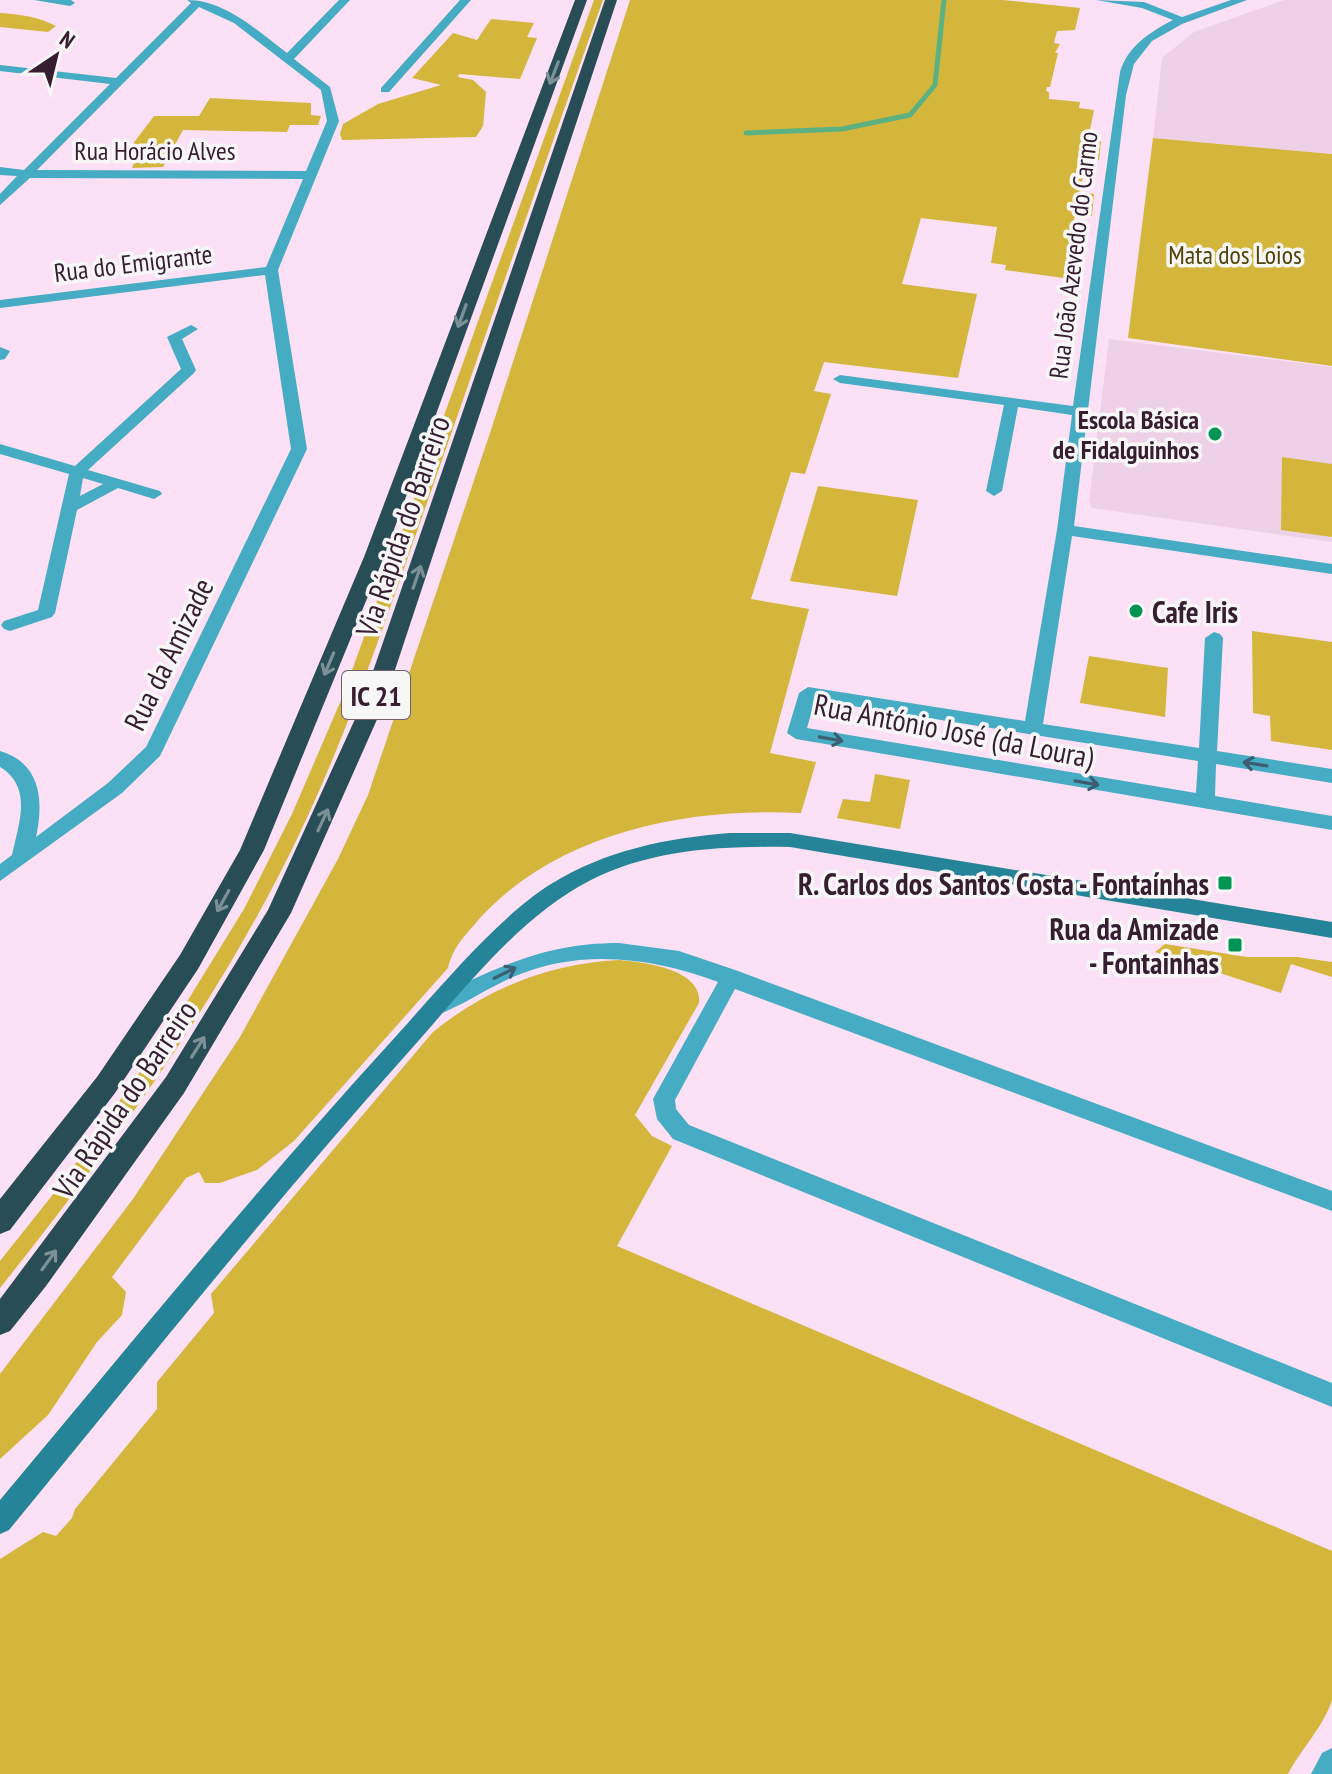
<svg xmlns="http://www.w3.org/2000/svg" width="1332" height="1774" font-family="'PT Sans Narrow',sans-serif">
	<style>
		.built { fill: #eed1e6 }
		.green { fill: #d4b63d }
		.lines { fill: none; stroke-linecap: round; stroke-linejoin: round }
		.stream { stroke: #5db181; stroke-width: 5 }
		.street { fill: #46acc3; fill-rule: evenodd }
		.secondary { fill: #268498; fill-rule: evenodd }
		.highway { fill: #294d56; fill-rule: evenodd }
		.oneway { stroke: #7b9196 }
		.oneway2 { stroke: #3d5d72 }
		.poi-dot { fill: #019455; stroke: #f7f7f7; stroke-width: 3 }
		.labels { text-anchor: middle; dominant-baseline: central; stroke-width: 7; stroke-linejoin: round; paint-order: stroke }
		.far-street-label { font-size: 26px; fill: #361d30; stroke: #f7f7f7 }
		.far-park-label { font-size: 26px; fill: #504305; stroke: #f7f7f7 }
		.far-poi-label { font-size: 26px; font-weight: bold; fill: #361d30; stroke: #f7f7f7; text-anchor: end }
		.shield { fill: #f7f7f7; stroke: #705e6c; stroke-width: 2 }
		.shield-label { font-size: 28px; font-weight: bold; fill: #361d30 }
		.street-label { font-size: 30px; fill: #361d30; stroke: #f7f7f7 }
		.poi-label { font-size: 30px; font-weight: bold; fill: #361d30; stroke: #f7f7f7; text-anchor: end }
	</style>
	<rect width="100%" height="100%" fill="#fce0f5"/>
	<g class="built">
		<path d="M1284 0H1332V154L1153 138 1162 58 1194 32Z"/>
		<path d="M1109 339 1332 367V542L1092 508 1089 501Z"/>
	</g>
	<g class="green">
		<path d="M594 0H603C543 167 486 335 427 503 382 630 340 758 278 877 202 1024 102 1160 0 1288V1261L62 1183 172 1026 244 909 292 814 342 698Z"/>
		<path d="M630 0H1003L1080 8 1075 30 1057 31 1054 43 1060 44 1055 53H1058L1050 87H1047L1046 91 1049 92V99L1080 102 1079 108 1094 110 1088 139 1101 141 1099 160 1086 159 1080 192 1094 194 1092 216 1075 215 1064 278 1005 270 1006 265 991 263 997 227 921 218 902 284 977 294 958 378 824 362 814 391 831 394 805 474 791 472 751 599 809 609 770 753 816 762 801 813C689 807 560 831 480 918 466 935 453 946 448 968L294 1141 257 1170 220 1183H205L199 1172 186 1178 112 1277 126 1292 122 1315 97 1342 48 1415 0 1459V1374L133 1199 240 1037 338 859 368 795 490 433Z"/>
		<path d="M0 13C19 14 39 17 56 26L48 32 0 27Z"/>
		<path d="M491 19 534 23 527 37 537 38 520 79 459 74 458 77 473 80 486 92 483 126 476 137 342 140 340 134 343 124 378 104 441 85 412 78 453 33 477 40Z"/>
		<path d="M210 98 311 103V115L321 116 318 125H290L287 132 183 130 163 167 132 168 135 160 126 153 154 116H199Z"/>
		<path d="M1153 138 1332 154V366L1128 338Z"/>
		<path d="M1282 457 1332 464V537L1281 530Z"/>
		<path d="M818 486 918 500 897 596 790 581Z"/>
		<path d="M1252 631 1332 642V750L1271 741 1270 716 1253 713Z"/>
		<path d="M1089 656 1168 668 1165 717 1080 703Z"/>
		<path d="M875 774 910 780 900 829 837 818 843 799 870 802Z"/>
		<path d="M1165 944 1247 957H1297L1332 962V977L1291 964 1281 993 1155 952Z"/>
		<path d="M619 960C643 962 703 969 699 1003L635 1115 652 1136 672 1146 617 1246 1332 1551V1700C1324 1726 1301 1749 1288 1774H0V1559L43 1532 56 1536 72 1518 75 1509 157 1409V1382L214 1313 211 1294 433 1032C486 989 550 963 619 960Z"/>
	</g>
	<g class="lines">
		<path class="stream" d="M746 133 842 129 910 115 935 85 944 0"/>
		<g class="street">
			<path d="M34 0H71L75 3 70 6Z"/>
			<path d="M187 0C225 0 258 31 287 53L339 0H350L294 59 330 87 339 121 278 270 307 449 160 756 122 793 0 881V864L12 855C19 823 33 787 0 767V751C41 763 44 801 36 837L108 783 146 747 291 449 265 275 0 308V300L266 267 303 179 30 178 0 205V194L17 176 0 175V167L24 170 110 84 0 71V65L116 78 191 3ZM199 7 234 23 321 90 327 121 306 171 37 170Z"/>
			<path d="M460 0H471L389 92H381V88Z"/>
			<path d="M1096 0 1144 2 1182 17 1231 0H1247L1182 24 1152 41 1134 64 1126 95 1074 526 1332 564V574L1072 536 1043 724 1199 748 1205 638 1214 632 1220 634 1223 638 1217 751 1332 769V783L1216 764 1215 796 1332 816V830L796 739 787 733 799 693 808 687 1025 721 1057 530 1072 415 1018 407 1002 491 994 496 986 491 1004 405 840 383 833 379 840 375 1073 406 1120 72C1128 46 1150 32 1173 20L1142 8ZM815 700 1198 761 1196 793 807 728Z"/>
			<path d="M191 325 198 329 182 339 196 370 194 373 88 470 160 491 162 494 154 499 118 488 77 510 55 613 52 617 10 631 4 629 1 625 4 621 38 610 69 474 0 454V444L75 466 181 369 167 337ZM83 478 103 484 80 496Z"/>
			<path d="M0 347 10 351 5 359 0 360Z"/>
			<path d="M619 943 679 951 738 971 1332 1191V1211L735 989 675 1100 676 1109 689 1125 1332 1383V1407L673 1139 657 1119 653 1099 718 982C652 957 579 948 513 977 486 989 462 1006 435 1016L427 1013 424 1007 427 1001C495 969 542 943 619 943Z"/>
			<path d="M1332 1748V1774H1311L1322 1753Z"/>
		</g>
		<path class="secondary" d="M730 833H790L1332 922V938L790 847C722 846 651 849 589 881 515 920 460 995 405 1056 268 1209 140 1371 9 1530L0 1534V1500C128 1347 254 1192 388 1045 433 996 496 918 551 884 606 850 667 838 730 833Z"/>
		<g class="highway">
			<path d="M575 0H587L384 557 264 850 198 969 115 1093 10 1230 0 1234V1199L97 1077 180 955 240 850 364 557Z"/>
			<path d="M605 0H617L383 706 291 913 184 1093 46 1286 10 1331 0 1335V1299L166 1077 268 910 361 706Z"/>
		</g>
	</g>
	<defs><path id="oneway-shaft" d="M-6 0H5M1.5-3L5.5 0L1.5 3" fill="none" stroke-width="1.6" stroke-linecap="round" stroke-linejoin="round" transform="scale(2)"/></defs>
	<g class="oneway">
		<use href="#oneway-shaft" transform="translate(554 73) rotate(111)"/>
		<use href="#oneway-shaft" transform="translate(462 316) rotate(110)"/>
		<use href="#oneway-shaft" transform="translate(417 577) rotate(-71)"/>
		<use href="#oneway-shaft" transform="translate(329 664) rotate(113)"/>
		<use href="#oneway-shaft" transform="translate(323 820) rotate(-65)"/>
		<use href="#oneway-shaft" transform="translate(223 901) rotate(119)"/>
		<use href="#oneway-shaft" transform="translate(198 1047) rotate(-58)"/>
		<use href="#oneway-shaft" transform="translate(49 1260) rotate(-54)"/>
	</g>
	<g class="oneway2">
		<use href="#oneway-shaft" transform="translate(831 739) rotate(10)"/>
		<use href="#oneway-shaft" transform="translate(1255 764) rotate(-171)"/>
		<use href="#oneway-shaft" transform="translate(1087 783) rotate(10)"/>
		<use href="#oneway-shaft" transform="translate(505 973) rotate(-26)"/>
	</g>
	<g class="poi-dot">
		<circle cx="1215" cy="434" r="8"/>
		<circle cx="1136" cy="611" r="8"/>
		<rect x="1217" y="875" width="16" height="16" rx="4"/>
		<rect x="1227" y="937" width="16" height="16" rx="4"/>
	</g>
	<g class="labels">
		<g class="far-street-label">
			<text x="155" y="150">Rua Horácio Alves</text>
			<text transform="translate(1073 255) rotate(-83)">Rua João Azevedo do Carmo</text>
			<text transform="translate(133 263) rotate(-7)">Rua do Emigrante</text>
		</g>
		<g class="far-park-label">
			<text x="1235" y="254">Mata dos Loios</text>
		</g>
		<g class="far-poi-label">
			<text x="1199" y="419">Escola Básica<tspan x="1199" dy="30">de Fidalguinhos</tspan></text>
		</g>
		<rect class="shield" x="342" y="671" width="68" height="48" rx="6"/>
		<g class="shield-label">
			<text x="376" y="695">IC 21</text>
		</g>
		<g class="street-label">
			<text transform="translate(402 526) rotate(-71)">Via Rápida do Barreiro</text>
			<text transform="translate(168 654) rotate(-64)">Rua da Amizade</text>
			<text transform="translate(954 730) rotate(11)">Rua António José (da Loura)</text>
			<text transform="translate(124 1099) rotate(-56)">Via Rápida do Barreiro</text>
		</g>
		<g class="poi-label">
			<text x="1152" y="611" text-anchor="start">Cafe Iris</text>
			<text x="1209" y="883">R. Carlos dos Santos Costa - Fontaínhas</text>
			<text x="1219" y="928">Rua da Amizade<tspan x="1219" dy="34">- Fontainhas</tspan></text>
		</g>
	</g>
	<g transform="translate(56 56) rotate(35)" stroke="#f7f7f7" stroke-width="6" paint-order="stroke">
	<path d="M0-6L14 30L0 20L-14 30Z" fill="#361d30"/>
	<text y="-12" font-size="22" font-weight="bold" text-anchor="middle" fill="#361d30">N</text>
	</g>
</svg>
